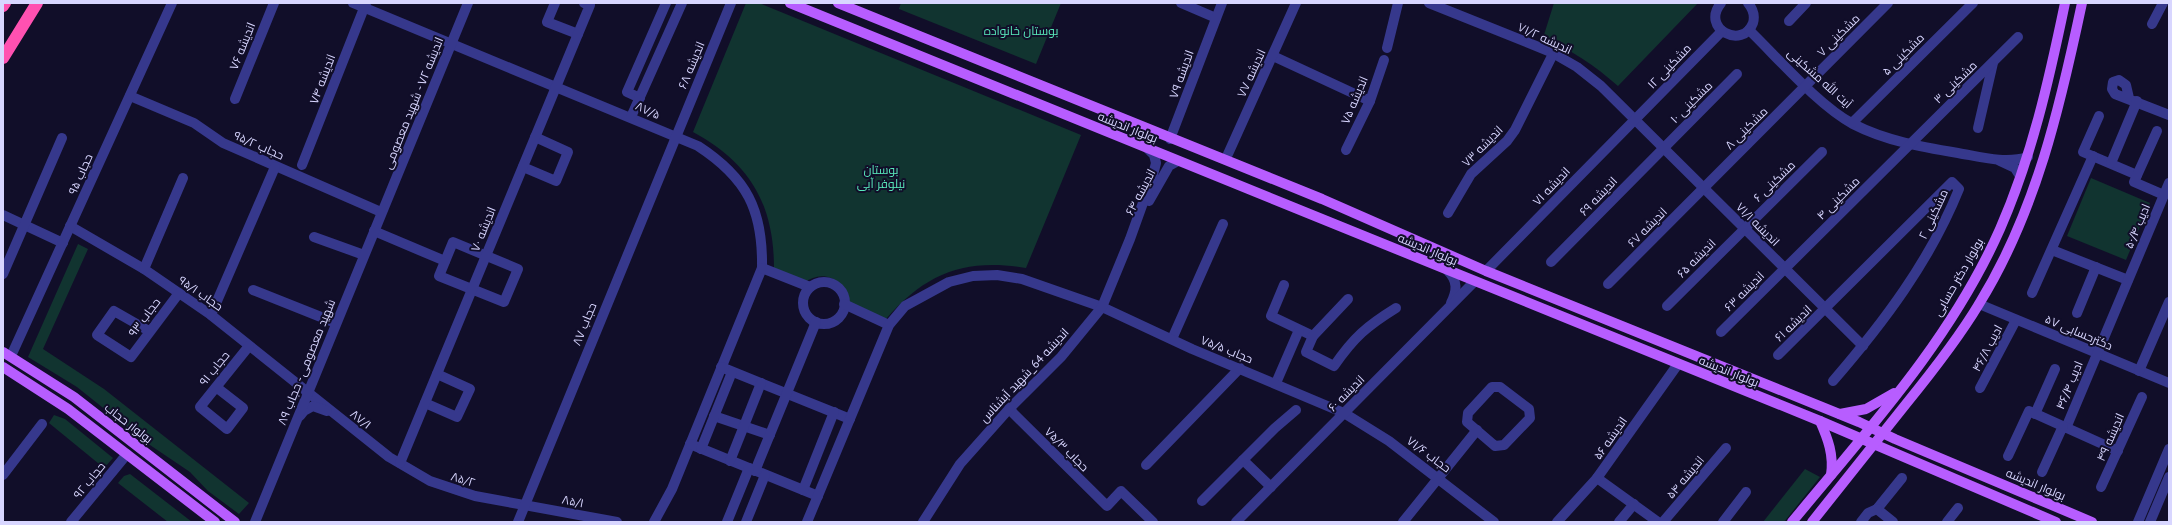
<svg xmlns="http://www.w3.org/2000/svg" width="2172" height="525" font-family="'PT Sans',Cairo,sans-serif">
	<style>
		.park { fill: #113430 }
		.lines { fill: none; stroke-linecap: round; stroke-linejoin: round }
		.minor { stroke: #36388c; stroke-width: 10 }
		.major { stroke: #b75dff; stroke-width: 10 }
		.highway { stroke: #ff51b1; stroke-width: 12 }
		.labels { text-anchor: middle; dominant-baseline: central; stroke-width: 4; stroke-linejoin: round; paint-order: stroke }
		.park-label { font-size: 12px; fill: #59e9bb; stroke: #110e29 }
		.street-label { font-size: 12px; fill: #d8d6ff; stroke: #110e29 }
	</style>
	<rect width="100%" height="100%" fill="#110e29"/>
	<g class="park">
		<path d="M746 3H759L1081 135 1026 268C965 258 926 273 886 319L846 302C846 279 822 268 804 283L774 269C774 204 750 163 693 132Z"/>
		<path d="M901 3H1061L1036 64 899 9Z"/>
		<path d="M1554 3H1698L1618 86C1594 65 1572 50 1543 38Z"/>
		<path d="M2091 178 2150 203 2126 260 2067 236Z"/>
		<path d="M78 244 88 249 43 349 104 389 249 503 239 514 208 491 190 472 147 443 77 387 28 357Z"/>
		<path d="M54 415 65 419 113 458 104 468 49 423Z"/>
		<path d="M1805 469 1820 477 1784 522H1763Z"/>
		<path d="M130 474 192 522H168L118 483 124 476Z"/>
	</g>
	<g class="lines">
		<g class="minor">
			<path d="M353 3 698 146C747 178 763 210 762 268L672 489 654 522"/>
			<path d="M555 3 547 22 578 34"/>
			<path d="M1181 3 1216 18"/>
			<path d="M1429 3 1551 52 1577 67 1601 86 1863 346"/>
			<path d="M1721 3C1700 29 1743 50 1753 23 1755 16 1753 9 1748 3"/>
			<path d="M1789 21 1806 3"/>
			<path d="M2152 24 2163 3"/>
			<path d="M1749 30C1778 58 1818 105 1853 124 1886 141 1922 147 1958 153 1981 157 2005 164 2028 157"/>
			<path d="M1387 48 1398 3"/>
			<path d="M1273 56 1370 101"/>
			<path d="M130 96 194 123 223 143 381 212"/>
			<path d="M640 98 627 92 666 3"/>
			<path d="M2129 98 2126 85 2119 80 2113 82 2112 89 2115 94 2169 115"/>
			<path d="M235 99 274 3"/>
			<path d="M2099 116 2083 152 2137 175"/>
			<path d="M631 117 682 3"/>
			<path d="M1852 123 1973 3"/>
			<path d="M1978 128 1993 63"/>
			<path d="M2157 131 2134 182 2164 195"/>
			<path d="M1170 139 1222 3"/>
			<path d="M1346 150 1370 101 1384 60"/>
			<path d="M1228 154 1296 3"/>
			<path d="M2000 161 2015 168 2020 176"/>
			<path d="M2111 163 2137 101"/>
			<path d="M302 165 366 3"/>
			<path d="M523 167 556 181 568 152 535 137"/>
			<path d="M1149 201 1169 166 1178 161"/>
			<path d="M1448 213 1471 174 1507 141 1515 130 1553 54"/>
			<path d="M3 215 63 243"/>
			<path d="M70 226 144 269 211 315 389 457 430 481 475 496 617 522"/>
			<path d="M374 231 445 261"/>
			<path d="M314 237 364 255"/>
			<path d="M453 242 518 269 504 302 439 276Z"/>
			<path d="M2052 250 2128 280"/>
			<path d="M1551 262 1737 74"/>
			<path d="M762 268 810 287"/>
			<path d="M144 269 183 178"/>
			<path d="M1448 271C1458 281 1457 291 1451 303"/>
			<path d="M1486 271 1722 31"/>
			<path d="M3 274 62 138"/>
			<circle cx="824" cy="303" r="21"/>
			<path d="M1608 284 1888 3"/>
			<path d="M1284 285 1271 316 1313 336"/>
			<path d="M253 290 336 323"/>
			<path d="M2032 293 2093 156"/>
			<path d="M1348 299 1313 336 1306 352 1334 366C1354 337 1367 326 1396 308"/>
			<path d="M844 304 889 325"/>
			<path d="M1979 304 2169 383"/>
			<path d="M1667 306 1822 152"/>
			<path d="M2077 313 2096 267"/>
			<path d="M211 315 275 167"/>
			<path d="M149 331 114 311 97 335 131 357 179 293"/>
			<path d="M1721 332 2018 37"/>
			<path d="M1172 339 1223 224"/>
			<path d="M1778 355 1952 182 1959 189C1930 261 1884 322 1833 381"/>
			<path d="M11 356 172 3"/>
			<path d="M721 367 850 419"/>
			<path d="M2139 371 2169 302"/>
			<path d="M1276 383 1299 330"/>
			<path d="M216 387 243 408 227 429 200 407 249 346"/>
			<path d="M1492 387H1500L1529 409 1530 418 1504 445 1495 446 1467 422 1468 413Z"/>
			<path d="M1980 388 2016 320"/>
			<path d="M425 403 457 417 470 389 437 374"/>
			<path d="M1009 409 1107 506 1121 491 1153 522"/>
			<path d="M2035 414 2055 369"/>
			<path d="M300 416 304 411 313 406 327 411"/>
			<path d="M714 416 770 435"/>
			<path d="M2066 428 2169 183"/>
			<path d="M690 444 818 496"/>
			<path d="M701 449 732 372"/>
			<path d="M2008 456 2029 411 2118 451"/>
			<path d="M1243 460 1271 487"/>
			<path d="M730 461 761 383"/>
			<path d="M400 463 590 5 584 3"/>
			<path d="M1146 465 1240 368"/>
			<path d="M755 471 816 322"/>
			<path d="M2042 472 2063 426"/>
			<path d="M3 475 42 424"/>
			<path d="M1597 478 1658 522"/>
			<path d="M2101 487 2142 397"/>
			<path d="M803 490 834 412"/>
			<path d="M1202 501 1275 428 1296 410"/>
			<path d="M1877 509 1902 478"/>
			<path d="M1877 509 1893 522"/>
			<path d="M71 522 127 454"/>
			<path d="M255 522 468 3"/>
			<path d="M518 522 731 3"/>
			<path d="M727 522 749 468"/>
			<path d="M746 522 765 475"/>
			<path d="M807 522 889 325 905 306 949 282 973 276 997 275 1022 279 1102 307 1192 349 1344 413 1389 441 1494 522"/>
			<path d="M923 522 960 464 1009 409 1061 357 1102 307 1130 239 1153 175 1156 163 1154 155 1148 149"/>
			<path d="M1236 522 1474 282"/>
			<path d="M1403 522 1477 430"/>
			<path d="M1557 522 1597 478 1678 364"/>
			<path d="M1619 522 1634 504"/>
			<path d="M1663 522 1726 448"/>
			<path d="M1723 522 1746 492"/>
			<path d="M1861 522 1868 513 1877 509"/>
			<path d="M1947 522 1958 508"/>
			<path d="M2138 522 2169 449"/>
			<path d="M2150 522 2169 477"/>
		</g>
		<g class="major">
			<path d="M790 3 1820 421 2056 522"/>
			<path d="M838 3 1322 199 1486 271 1859 422 1895 439 2092 522"/>
			<path d="M3 352 74 397 235 522"/>
			<path d="M3 367 68 409 215 522"/>
			<path d="M1840 414 1866 409 1894 393"/>
			<path d="M1820 421C1828 439 1834 455 1831 475"/>
			<path d="M1792 522C1868 430 1951 340 2000 229 2032 156 2049 80 2065 3"/>
			<path d="M1812 522C1843 483 1875 443 1906 404 1932 372 1958 339 1979 304 2036 212 2060 107 2082 3"/>
		</g>
		<g class="highway">
			<path d="M3 6 5 3"/>
			<path d="M3 58 37 3"/>
		</g>
	</g>
	<g class="labels">
		<g class="park-label">
			<text x="1021" y="30">بوستان خانواده</text>
			<text x="881" y="169">بوستان<tspan x="881" dy="14">نیلوفر آبی</tspan></text>
		</g>
		<g class="street-label">
			<text transform="translate(1838 35) rotate(-45)">مشکینی ۷</text>
			<text transform="translate(1545 38) rotate(25)">اندیشه ۷۱/۲</text>
			<text transform="translate(242 46) rotate(-68)">اندیشه ۷۶</text>
			<text transform="translate(1903 54) rotate(-45)">مشکینی ۵</text>
			<text transform="translate(691 65) rotate(-67)">اندیشه ۶۸</text>
			<text transform="translate(1669 66) rotate(-46)">مشکینی ۱۲</text>
			<text transform="translate(1251 73) rotate(-65)">اندیشه ۷۷</text>
			<text transform="translate(1181 74) rotate(-70)">اندیشه ۷۹</text>
			<text transform="translate(1820 78) rotate(42)">آیت الله مشکینی</text>
			<text transform="translate(322 79) rotate(-69)">اندیشه ۷۴</text>
			<text transform="translate(1955 82) rotate(-44)">مشکینی ۳</text>
			<text transform="translate(1354 100) rotate(-67)">اندیشه ۷۵</text>
			<text transform="translate(1691 102) rotate(-45)">مشکینی ۱۰</text>
			<text transform="translate(413 103) rotate(-68)">اندیشه ۷۲ - شهید معصومی</text>
			<text transform="translate(648 110) rotate(24)">۸۷/۵</text>
			<text transform="translate(1128 127) rotate(22)">بولوار اندیشه</text>
			<text transform="translate(1746 128) rotate(-45)">مشکینی ۸</text>
			<text transform="translate(259 145) rotate(24)">حجاب ۹۵/۲</text>
			<text transform="translate(1482 146) rotate(-45)">اندیشه ۷۳</text>
			<text transform="translate(80 174) rotate(-66)">حجاب ۹۵</text>
			<text transform="translate(1774 181) rotate(-44)">مشکینی ۶</text>
			<text transform="translate(1551 186) rotate(-46)">اندیشه ۷۱</text>
			<text transform="translate(1140 192) rotate(-62)">اندیشه ۶۴</text>
			<text transform="translate(1598 196) rotate(-46)">اندیشه ۶۹</text>
			<text transform="translate(1838 198) rotate(-45)">مشکینی ۴</text>
			<text transform="translate(1933 214) rotate(-65)">مشکینی ۲</text>
			<text transform="translate(1758 224) rotate(45)">اندیشه ۷۱/۱</text>
			<text transform="translate(2137 226) rotate(-67)">ادیب ۵۰/۴</text>
			<text transform="translate(1647 227) rotate(-45)">اندیشه ۶۷</text>
			<text transform="translate(483 229) rotate(-68)">اندیشه ۷۰</text>
			<text transform="translate(1428 249) rotate(23)">بولوار اندیشه</text>
			<text transform="translate(1696 258) rotate(-45)">اندیشه ۶۵</text>
			<text transform="translate(1958 277) rotate(-60)">بولوار دکتر حسابی</text>
			<text transform="translate(1744 291) rotate(-45)">اندیشه ۶۳</text>
			<text transform="translate(201 293) rotate(35)">حجاب ۹۵/۱</text>
			<text transform="translate(144 317) rotate(-53)">حجاب ۹۳</text>
			<text transform="translate(1793 323) rotate(-44)">اندیشه ۶۱</text>
			<text transform="translate(584 324) rotate(-68)">حجاب ۸۷</text>
			<text transform="translate(2079 332) rotate(23)">دکترحسابی ۵۷</text>
			<text transform="translate(1987 348) rotate(-62)">ادیب ۴۶/۸</text>
			<text transform="translate(1227 349) rotate(22)">حجاب ۷۵/۵</text>
			<text transform="translate(306 362) rotate(-68)">شهید معصومی - حجاب ۸۹</text>
			<text transform="translate(214 368) rotate(-51)">حجاب ۹۱</text>
			<text transform="translate(1729 371) rotate(22)">بولوار اندیشه</text>
			<text transform="translate(1024 375) rotate(-47)">اندیشه 64_شهید آبشناس</text>
			<text transform="translate(2069 385) rotate(-67)">ادیب ۴۶/۴</text>
			<text transform="translate(1346 393) rotate(-45)">اندیشه ۶۰</text>
			<text transform="translate(361 419) rotate(38)">۸۷/۱</text>
			<text transform="translate(129 423) rotate(38)">بولوار حجاب</text>
			<text transform="translate(2110 437) rotate(-66)">اندیشه ۴۹</text>
			<text transform="translate(1610 438) rotate(-55)">اندیشه ۵۶</text>
			<text transform="translate(1067 449) rotate(45)">حجاب ۷۵/۳</text>
			<text transform="translate(1429 454) rotate(37)">حجاب ۷۱/۶</text>
			<text transform="translate(1685 477) rotate(-50)">اندیشه ۵۴</text>
			<text transform="translate(463 479) rotate(17)">۸۵/۲</text>
			<text transform="translate(89 480) rotate(-51)">حجاب ۹۲</text>
			<text transform="translate(2036 484) rotate(23)">بولوار اندیشه</text>
			<text transform="translate(573 501) rotate(11)">۸۵/۱</text>
		</g>
	</g>
	<rect width="2172" height="525" fill="none" stroke="#d8d6ff" stroke-width="8"/>
</svg>
